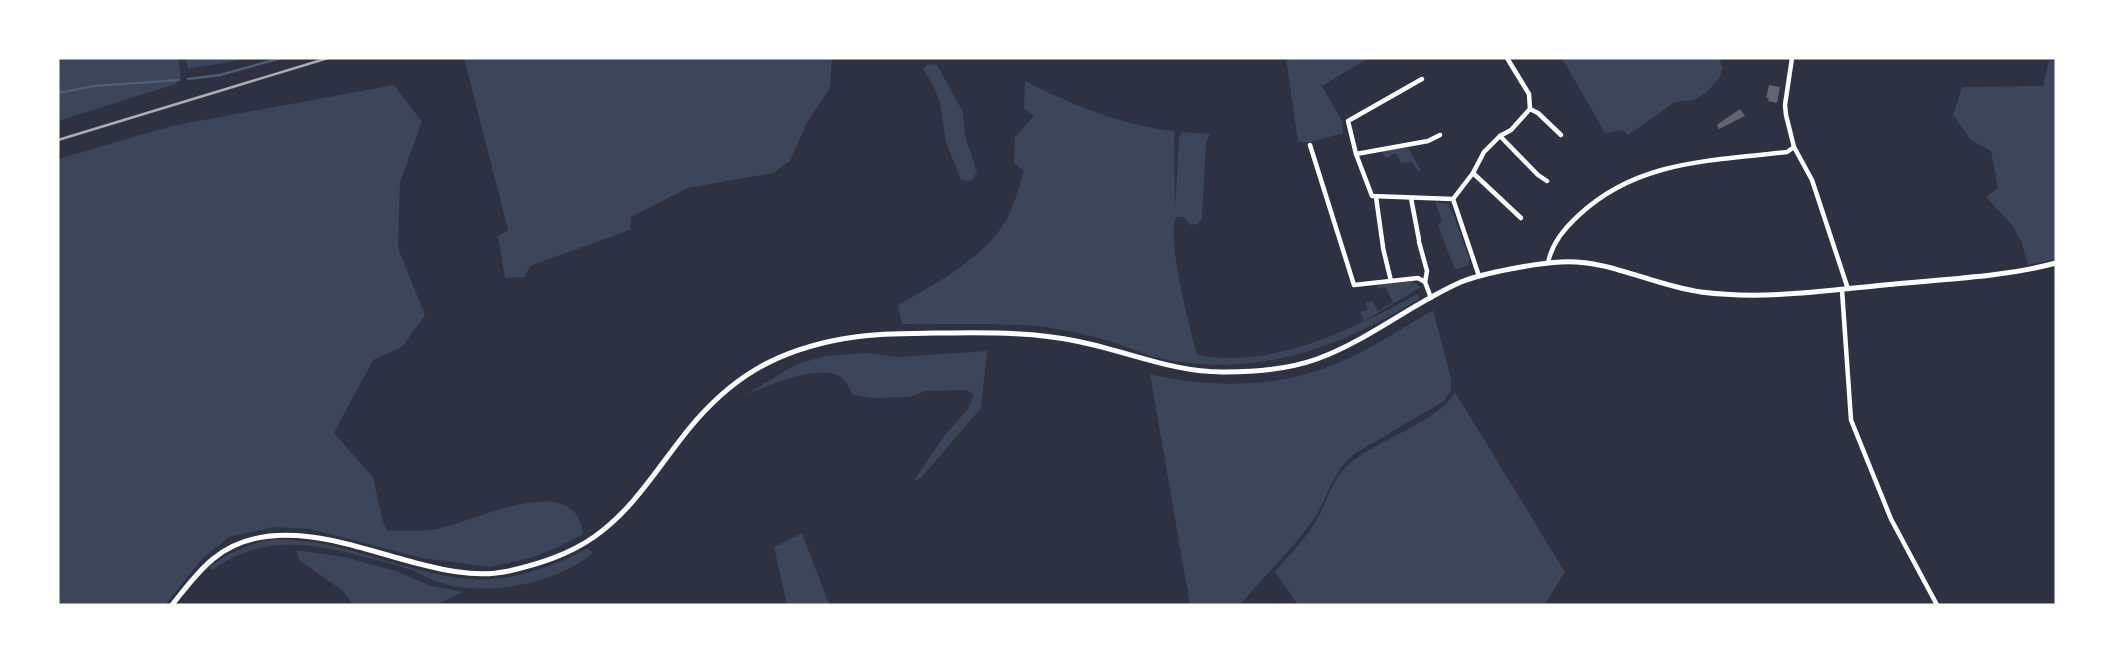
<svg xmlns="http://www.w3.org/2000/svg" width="2114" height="663" font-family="'Golos Text',sans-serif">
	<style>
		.green { fill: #3c4559 }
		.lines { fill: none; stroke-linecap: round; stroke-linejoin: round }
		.stream { stroke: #4f5d75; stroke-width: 2.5 }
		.building { fill: #626471 }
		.minor { stroke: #fff; stroke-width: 4.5 }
		.tertiary { stroke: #fff; stroke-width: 5 }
		.rail { stroke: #abadb3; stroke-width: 2.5 }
	</style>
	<rect width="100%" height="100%" fill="#2d3142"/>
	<g class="green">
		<path d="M58 58H178L181 77 176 84 58 121Z"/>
		<path d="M185 58H252L188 69Z"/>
		<path d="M464 58H832L830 88 806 124 790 161 773 173 688 188 631 217 630 230 530 266 525 277 505 278 498 236 508 230Z"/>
		<path d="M1286 58H1369L1322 86 1342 121 1343 133 1311 142H1298Z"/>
		<path d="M1562 58H1727L1720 61 1723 68 1719 78 1707 92 1694 100 1675 102 1628 135 1623 130 1605 133Z"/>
		<path d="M2056 60V259L2028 265 2021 241 2012 225 1986 197 1998 188 1991 151 1971 140 1953 115 1962 87 2043 86 2049 61Z"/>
		<path d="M928 64 937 65 963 112 965 136 977 172 971 181 961 180 946 142 940 104 934 87 923 69Z"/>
		<path d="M1025 81C1072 105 1121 125 1174 131L1175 210 1179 137 1182 132 1210 134 1206 142 1202 218 1198 224 1190 225 1184 217H1176C1166 239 1190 328 1197 355 1276 369 1351 329 1418 294L1419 299C1340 347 1262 377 1168 360 1146 356 1124 345 1102 339 1084 334 1064 330 1045 327 998 322 949 325 902 324L898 305C935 284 988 256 1008 217 1015 203 1019 186 1024 171L1014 163 1015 137 1034 116 1024 109Z"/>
		<path d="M394 85 422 122 400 182 398 248 425 315 402 347 373 360 334 433 373 477 383 522 388 531C404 530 421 532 437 529 472 522 577 468 583 534L558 547 534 557 490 567 422 558 310 529 274 527 229 537 202 559 165 605H58V159L171 126Z"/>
		<path d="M1407 146 1421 170 1418 171 1412 162 1401 163 1396 153 1386 158 1382 151Z"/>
		<path d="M1435 202 1448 204 1453 213 1469 258V265L1455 270 1438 225 1442 222Z"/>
		<path d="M1412 281 1421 287 1364 321 1360 312 1368 310 1365 303 1372 301 1378 311 1393 302 1385 287 1377 289 1378 285Z"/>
		<path d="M1433 310 1451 378V390L1444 401 1354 454C1329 476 1329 498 1311 523 1290 552 1263 577 1240 605H1190L1150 374C1207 388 1275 388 1330 366 1366 352 1400 330 1433 310Z"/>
		<path d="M987 351 981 408 920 479 914 480 945 435 968 409 974 395 967 390 926 391 909 397 874 398 853 395C850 389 846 380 841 377 818 363 769 386 745 395L797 364 826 356 866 353 898 357Z"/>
		<path d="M1455 392 1565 572 1544 605H1298L1275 572C1289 555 1305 540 1316 521 1327 502 1332 479 1348 465 1375 440 1439 422 1455 392Z"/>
		<path d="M802 533 827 599 831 605H787L774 547Z"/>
		<path d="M276 539C292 540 308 541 324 544 373 554 420 575 470 579 511 582 553 567 588 548L593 553C555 584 489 597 441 583 431 580 421 574 412 570 395 564 377 560 360 556 308 542 258 536 213 570L209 567C230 552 251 543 276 539Z"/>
		<path d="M296 550 345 557 396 571 431 586 463 592 435 605H353L342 590 300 561Z"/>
	</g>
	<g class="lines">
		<g class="stream">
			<path d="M188 79 220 75 281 58"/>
			<path d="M58 93 94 86 179 80"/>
		</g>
	</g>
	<g class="building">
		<path d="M1769 85 1780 87 1777 103 1768 101 1769 98H1766Z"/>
		<path d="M1740 109 1745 116 1719 129 1717 126 1718 124Z"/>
	</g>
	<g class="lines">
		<g class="minor">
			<path d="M1792 58 1785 105 1786 115 1794 147 1812 180 1848 289"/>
			<path d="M1422 79 1348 121 1356 154 1372 196 1453 199"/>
			<path d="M1530 109 1538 113 1561 135"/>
			<path d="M1500 136 1538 175 1547 181"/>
			<path d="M1310 145 1354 285 1418 278 1425 282 1431 298"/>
			<path d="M1356 154 1428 141 1440 135"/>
			<path d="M1473 173 1521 218"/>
			<path d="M1376 197 1383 247"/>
			<path d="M1411 198 1419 240"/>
			<path d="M1419 242 1427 271 1425 282"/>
			<path d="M1383 248 1391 281"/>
			<path d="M1548 263C1552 243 1564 229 1579 215 1638 160 1711 161 1787 152L1794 147"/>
			<path d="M1479 276 1453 199 1473 173 1484 152 1500 136 1511 130 1530 109 1529 94 1507 58"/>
			<path d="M1842 290 1851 420 1891 519 1937 605"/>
		</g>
		<path class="tertiary" d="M172 605C185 589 197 572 213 559 273 509 363 551 428 566 455 573 482 577 509 571 539 564 568 555 594 537 634 509 658 467 688 430 731 377 776 351 842 339 872 333 903 334 934 333 982 333 1029 331 1076 341 1127 351 1174 373 1226 372 1256 372 1289 369 1317 359 1369 340 1411 304 1461 282 1483 273 1537 263 1561 262 1609 259 1654 286 1701 292 1762 300 1823 291 1884 285 1942 279 2000 278 2056 263"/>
		<path class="rail" d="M58 140 328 58"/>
	</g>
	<rect width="2114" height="663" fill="none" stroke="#ffffff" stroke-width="119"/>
</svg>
